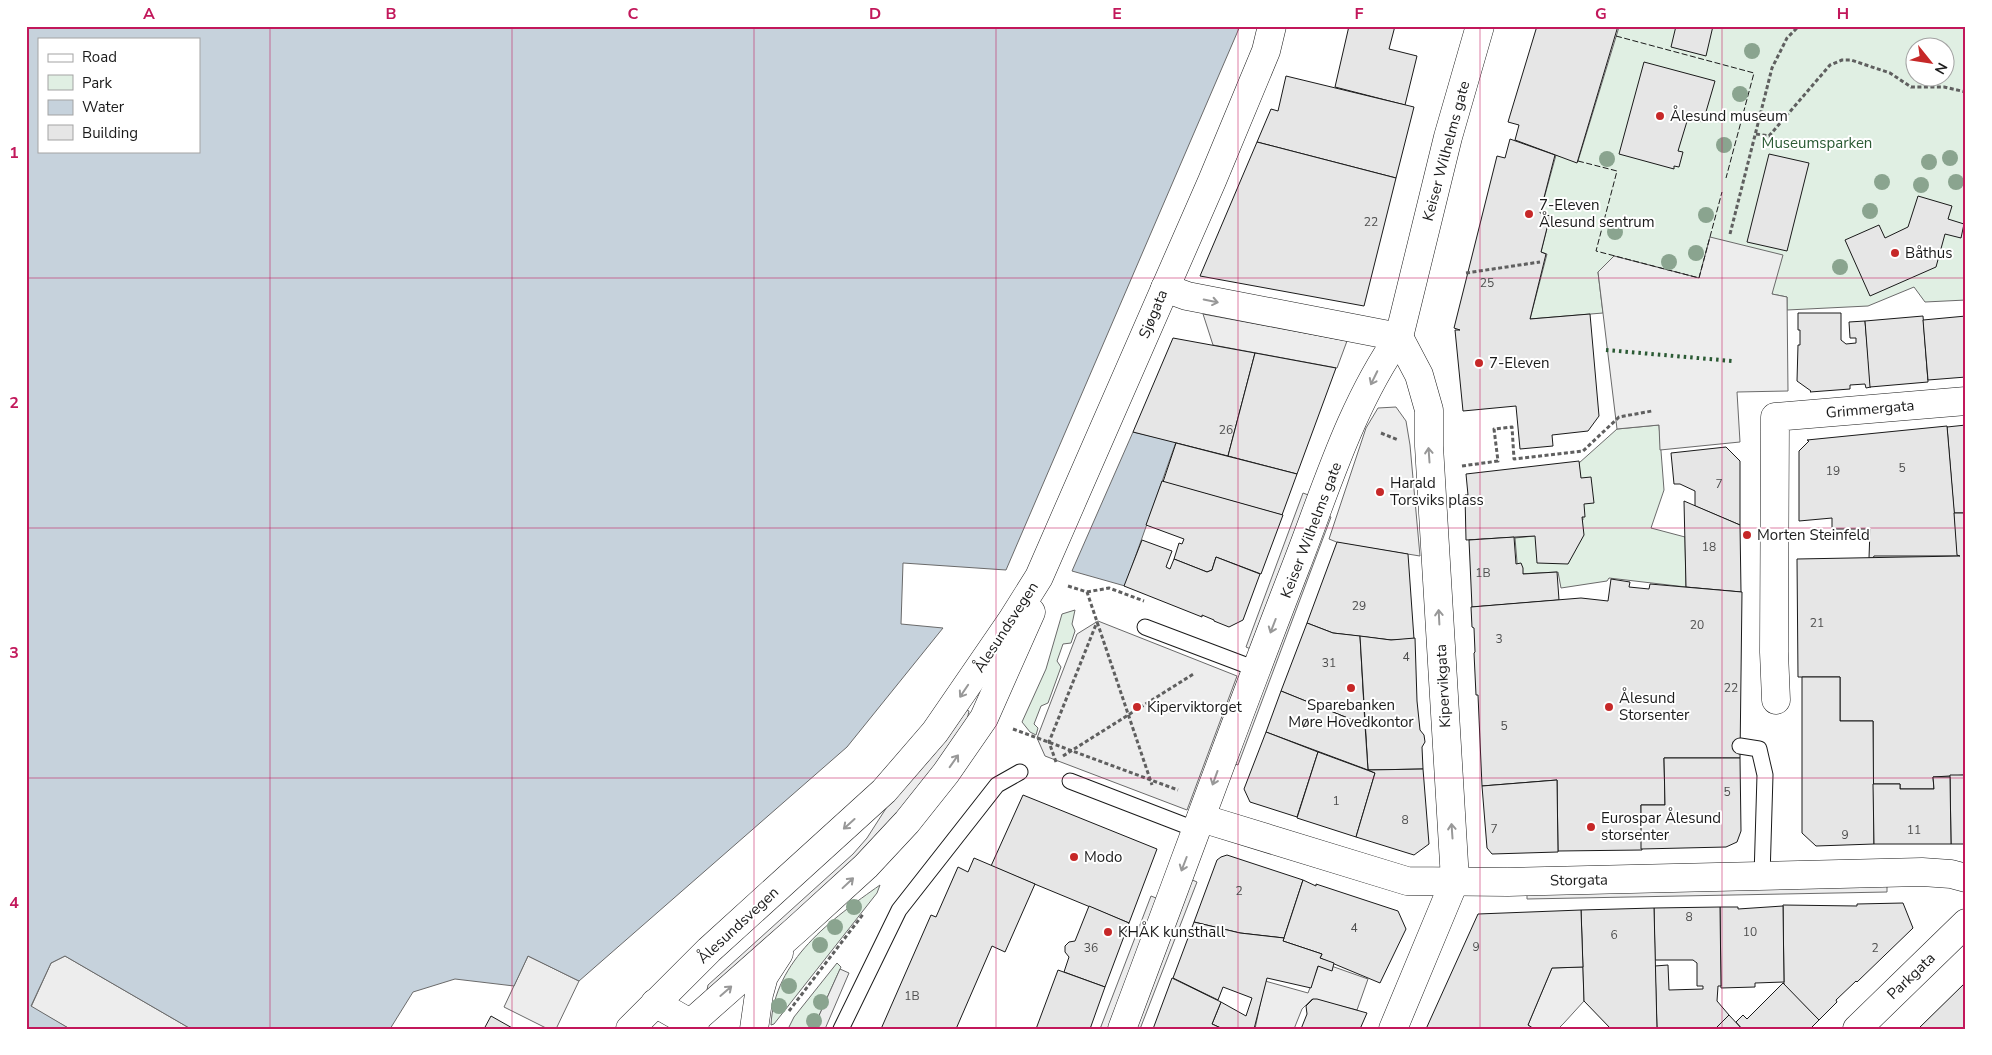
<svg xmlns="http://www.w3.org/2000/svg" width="1992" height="1055" font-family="'Nunito Sans',sans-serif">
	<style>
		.green { fill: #e0efe3; stroke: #6a6a6a; fill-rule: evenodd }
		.parking { fill: #ededed; stroke: #6a6a6a }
		.water { fill: #c6d2dc; stroke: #6a6a6a; fill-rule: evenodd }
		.building { fill: #e6e6e6; stroke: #1a1a1a }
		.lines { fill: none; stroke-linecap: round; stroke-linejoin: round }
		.lane-casing { stroke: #1a1a1a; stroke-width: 17 }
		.street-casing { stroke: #1a1a1a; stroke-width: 29 }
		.secondary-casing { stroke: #1a1a1a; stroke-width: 29 }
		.highway-casing { stroke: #1a1a1a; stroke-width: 29 }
		.path { stroke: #5f5f5f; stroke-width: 3; stroke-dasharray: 4 2.5; stroke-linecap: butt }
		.lane { stroke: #fff; stroke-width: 15 }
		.street { stroke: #fff; stroke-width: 28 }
		.secondary { stroke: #fff; stroke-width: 28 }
		.highway { stroke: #fff; stroke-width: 28 }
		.hedge { stroke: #2b5a34; stroke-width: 4; stroke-dasharray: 2.5 4; stroke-linecap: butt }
		.fence { stroke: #1a1a1a; stroke-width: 1; stroke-dasharray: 6 2.5; stroke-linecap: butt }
		.tree { fill: #8aa48f }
		.oneway { stroke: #989898 }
		.grid { fill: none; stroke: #c2185b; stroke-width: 1; stroke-opacity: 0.55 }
		.poi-dot { fill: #c62828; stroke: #fff; stroke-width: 2 }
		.labels { text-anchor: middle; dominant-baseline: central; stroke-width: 4; stroke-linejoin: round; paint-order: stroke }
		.number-label { font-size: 12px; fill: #4d4d4d }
		.poi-label { font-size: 15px; fill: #1a1a1a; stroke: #fff; text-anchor: start }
		.park-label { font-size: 15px; fill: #2b5a34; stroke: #fff }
		.street-label { font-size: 15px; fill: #1a1a1a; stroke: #fff }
		.neatline { fill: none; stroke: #c2185b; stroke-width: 2 }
		.grid-label { font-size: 16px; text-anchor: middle; font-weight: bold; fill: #c2185b }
	</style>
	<rect width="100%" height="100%" fill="#fff"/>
	<g class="green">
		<path d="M1966 26V300L1925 302 1914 287 1868 306 1787 310V297L1772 294 1710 237 1699 278 1614 256 1598 272 1603 313 1530 319 1547 254 1541 252 1550 216 1540 213 1556 155 1578 161 1619 27ZM1914 48H1944V78H1914Z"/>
		<path d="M1659 425 1664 490 1651 528 1685 537 1686 587 1609 578 1607 581 1561 588 1558 572 1518 574 1515 538 1534 536 1533 524 1583 520 1579 463 1617 429Z"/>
		<path d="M1075 610 1072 624 1075 631 1071 643 1063 644 1057 661 1061 667 1048 703 1041 706 1034 724 1038 728 1036 735 1030 732 1022 722 1046 669 1062 614Z"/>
		<path d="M880 885 877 893 774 1024 771 1025C774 960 832 919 880 885Z"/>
		<path d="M837 963 841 967 813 1029H788L794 1017Z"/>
	</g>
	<g class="parking">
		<path d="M1710 237 1783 255 1772 294 1787 297 1788 391 1737 392 1740 442 1660 450 1659 425 1617 429 1598 272 1614 256 1699 278Z"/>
		<path d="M1203 314 1347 341 1337 368 1213 345Z"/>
		<path d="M1396 407 1406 421 1410 445 1420 556 1339 543 1329 539 1366 428 1378 408Z"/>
		<path d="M1303 493 1311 496 1253 650 1246 647Z"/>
		<path d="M1325 514 1331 517 1238 765 1232 763Z"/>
		<path d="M1098 621 1237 676 1187 810 1045 756 1037 738 1077 634Z"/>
		<path d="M965 709 969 711 967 720 945 753 860 859 709 992 707 990 708 985 853 854 867 838 892 799Z"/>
		<path d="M1188 878 1197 882 1140 1029H1131Z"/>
		<path d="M1887 884V892L1527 899V891Z"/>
		<path d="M1151 896 1161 900 1111 1029H1100Z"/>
		<path d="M65 956 191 1029H70L31 1007 51 963Z"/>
		<path d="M528 956 579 981 556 1029H548L504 1007Z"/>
		<path d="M1320 962 1368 979 1357 1010 1312 999 1302 1009 1294 1029H1255L1265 981 1308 993Z"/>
		<path d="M1583 967 1584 1001 1564 1023 1558 1029H1534L1528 1025 1552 968Z"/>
		<path d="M840 969 849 973 825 1029H813Z"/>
	</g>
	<g class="water">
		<path d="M26 26H1240L1006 570 903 563 901 624 943 628 847 747 579 981 528 956 514 986 455 979 413 992 390 1029H191L65 956 51 963 31 1006 70 1029H26ZM39 39H199V151H39Z"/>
		<path d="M1133 432 1176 442 1125 586 1072 571Z"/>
	</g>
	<g class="building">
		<path d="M1349 26H1395L1389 49 1417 56 1405 105 1335 87Z"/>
		<path d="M1537 26H1618L1577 163 1515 140 1519 125 1508 122Z"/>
		<path d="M1676 26H1713L1706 56 1671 47Z"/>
		<path d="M1644 62 1715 81 1703 122 1688 118 1678 151 1683 152 1679 167 1674 166V169L1619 154Z"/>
		<path d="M1286 76 1414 107 1396 178 1257 142 1271 109 1278 111Z"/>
		<path d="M1510 139 1555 155 1540 213 1550 216 1541 252 1546 254 1530 319 1590 314 1599 416 1588 431 1552 435 1553 446 1520 449 1516 406 1463 411 1455 330H1460L1454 328 1497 156 1505 158Z"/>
		<path d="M1257 142 1396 178 1364 306 1200 276Z"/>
		<path d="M1769 154 1809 163 1787 251 1747 242Z"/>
		<path d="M1918 196 1952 206 1948 219 1964 224 1961 238 1945 234 1936 267 1870 296 1845 240 1879 225 1885 238 1908 227Z"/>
		<path d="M1798 313H1841V340L1846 344 1856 343V338H1850L1849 322 1865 321 1871 387 1866 388 1865 384 1850 385V389L1810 392 1811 391 1797 381 1798 345H1800V330H1798Z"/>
		<path d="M1923 316 1928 382 1870 387 1865 321Z"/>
		<path d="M1966 316V377L1928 380 1923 320Z"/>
		<path d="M1173 338 1255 353 1228 456 1133 432Z"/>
		<path d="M1255 353 1336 368 1297 474 1228 456Z"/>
		<path d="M1966 425V513H1954L1947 427Z"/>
		<path d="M1947 426 1958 556H1874L1873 558H1869L1870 529H1832V518L1799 521V451L1809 441 1807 440Z"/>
		<path d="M1176 443 1297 474 1282 515 1163 482Z"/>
		<path d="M1726 447 1740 461V525L1695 506V491L1680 484H1674L1671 453Z"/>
		<path d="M1579 461 1581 478 1591 477 1594 503 1584 504 1585 517H1582L1584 535 1568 564 1537 563 1535 536 1466 540 1465 495H1468L1466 474Z"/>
		<path d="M1162 481 1283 515 1261 574 1216 557 1212 570 1207 572 1174 559 1179 543 1182 544 1184 539 1146 525Z"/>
		<path d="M1684 501 1740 525 1741 592 1686 587Z"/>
		<path d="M1954 513H1966V775L1933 777 1934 789H1900V784H1873V721H1840V677H1798L1797 559 1960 556 1957 555Z"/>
		<path d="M1514 537 1516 564 1521 563 1523 568V574L1557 572 1559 600 1472 607 1469 540Z"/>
		<path d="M1142 540 1172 551 1166 567 1170 569 1174 559 1207 572 1212 570 1216 557 1260 574 1243 620 1229 627 1214 621V620L1202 615V617L1124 586Z"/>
		<path d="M1337 542 1408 554 1414 639 1391 640 1333 633 1307 623Z"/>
		<path d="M1611 579 1630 582 1629 587 1649 589 1650 584 1742 592 1740 758H1664L1665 805H1641L1642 850 1558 851 1557 780 1482 786 1478 695H1476L1474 653 1475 652 1474 628 1472 627 1471 607 1581 598 1608 601Z"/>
		<path d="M1307 623 1333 633 1360 636 1365 725 1281 691Z"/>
		<path d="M1360 636 1391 640 1415 638 1417 701 1420 730 1424 735 1425 742 1422 747 1423 769 1368 770Z"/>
		<path d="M1802 677H1840V721H1873L1874 844 1816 846 1802 833Z"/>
		<path d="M1281 691 1365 725 1368 770 1266 732Z"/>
		<path d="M1266 732 1318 752 1297 817 1250 802 1244 789Z"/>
		<path d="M1318 752 1375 773 1356 837 1297 818Z"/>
		<path d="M1664 758H1740L1741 831 1737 842 1726 847 1641 849V805H1665Z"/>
		<path d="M1423 769 1429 844 1414 855 1356 837 1375 773 1368 770Z"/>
		<path d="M1950 775H1966V844H1951Z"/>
		<path d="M1933 777H1950L1951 844H1874L1873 784H1900V789H1934Z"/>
		<path d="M1557 780 1558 852 1492 854 1487 848 1482 786Z"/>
		<path d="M1023 795 1157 849 1129 923 991 866Z"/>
		<path d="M1227 855 1303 880 1284 938 1240 933 1194 922 1217 860 1221 857Z"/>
		<path d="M974 858 1035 884 1005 952 992 946 956 1029H881L931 915 936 917 958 867 968 872Z"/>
		<path d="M1303 880 1316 886V884L1398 911 1406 929 1380 983 1320 958 1322 954 1283 941Z"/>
		<path d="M1903 903 1913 928 1857 982 1856 981 1836 1000 1837 1002 1819 1020 1784 985 1783 905 1857 906V904Z"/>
		<path d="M1089 906 1129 923 1105 987 1064 972 1069 957 1065 952V946L1069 942 1075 941Z"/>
		<path d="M1783 906 1784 982 1755 983V987L1721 988 1720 907H1738V909Z"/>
		<path d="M1720 907 1721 986H1718L1717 1001 1729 1015 1715 1029H1657L1655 966 1668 965 1669 990 1703 989V986H1697V963L1693 960H1655L1654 908Z"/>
		<path d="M1654 908 1657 1029H1611L1584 1001 1581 910Z"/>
		<path d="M1581 910 1583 967 1552 968 1528 1025 1534 1029H1426L1478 914Z"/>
		<path d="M1194 922 1240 933 1284 938 1283 941 1322 954 1320 958 1334 963 1332 971 1318 966 1311 988 1267 978 1254 1029H1223L1212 1024 1221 1002 1246 1016 1252 998 1223 987 1218 1000 1173 978Z"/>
		<path d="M1058 970 1105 987 1090 1029H1036Z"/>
		<path d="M1172 978 1221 1002 1212 1024 1223 1029H1153Z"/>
		<path d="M1966 982V1029H1918Z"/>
		<path d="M1783 983 1819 1020 1810 1029H1742L1736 1022 1743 1015 1747 1019Z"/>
		<path d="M1313 999H1317L1367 1013 1360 1029H1301L1307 1014 1306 1006Z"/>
		<path d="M1729 1015 1742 1029H1715Z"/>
		<path d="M491 1016 514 1029H484Z"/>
	</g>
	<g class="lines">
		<defs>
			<g id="lane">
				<path d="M1145 627 1256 669"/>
				<path d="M1740 746 1759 749 1765 775 1762 877"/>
				<path d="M1070 781 1197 830"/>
				<path d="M841 1029 899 910 997 785 1020 772"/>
			</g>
			<g id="street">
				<path d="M1165 288 1187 296 1399 337"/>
				<path d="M1776 700 1774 652 1775 417 1966 401"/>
				<path d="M1201 818 1407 881 1508 882 1922 872 1951 874 1966 878"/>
				<path d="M1122 1029C1180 875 1236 720 1296 566 1326 489 1351 405 1399 337L1448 137 1480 26"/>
				<path d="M1393 1029 1455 880 1429 446V410L1419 375 1399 337"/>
			</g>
			<g id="secondary">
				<path d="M655 1003 690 1023 695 1029"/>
				<path d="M1857 1029 1966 923"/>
			</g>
			<g id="highway">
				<path d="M630 1029 709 950 884 791 935 732 1012 620 1039 577 1073 499 1212 181 1266 51 1272 26"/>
				<path d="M684 1029 797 929 866 866 907 822 946 773 984 718 1031 612"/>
				<path d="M754 1029 759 994 764 976 779 953"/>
			</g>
		</defs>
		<use href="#lane" class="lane-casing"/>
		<use href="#street" class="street-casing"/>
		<use href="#secondary" class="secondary-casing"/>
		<use href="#highway" class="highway-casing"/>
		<g class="path">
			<path d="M1756 134 1769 136 1830 65 1842 60H1851L1890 73 1911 87H1944L1966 92"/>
			<path d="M1730 234 1772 68 1787 38 1799 26"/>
			<path d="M1466 273 1540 262"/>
			<path d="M1381 433 1398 440"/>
			<path d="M1462 466 1498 461 1494 429 1512 427 1514 459 1583 451 1619 417 1652 411"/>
			<path d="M1068 586 1087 592 1152 785"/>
			<path d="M1087 592 1109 588 1144 601"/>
			<path d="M1013 729 1178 790"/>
			<path d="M1063 756 1195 673"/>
			<path d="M1056 762 1049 742 1097 622"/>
			<path d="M789 1011 864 913"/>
		</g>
		<use href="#lane" class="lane"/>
		<use href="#street" class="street"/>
		<use href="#secondary" class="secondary"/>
		<use href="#highway" class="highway"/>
		<path class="hedge" d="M1606 350 1732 361"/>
		<g class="fence">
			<path d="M1616 36 1754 73 1726 178"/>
			<path d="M1578 161 1617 171 1596 251 1699 278 1722 192"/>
		</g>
	</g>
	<g class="tree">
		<circle cx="1752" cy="51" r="8"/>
		<circle cx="1740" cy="94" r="8"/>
		<circle cx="1724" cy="145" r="8"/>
		<circle cx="1950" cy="158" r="8"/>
		<circle cx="1607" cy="159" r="8"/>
		<circle cx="1929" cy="162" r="8"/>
		<circle cx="1882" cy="182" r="8"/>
		<circle cx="1956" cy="182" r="8"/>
		<circle cx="1921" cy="185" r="8"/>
		<circle cx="1870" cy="211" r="8"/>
		<circle cx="1706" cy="215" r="8"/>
		<circle cx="1615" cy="232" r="8"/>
		<circle cx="1696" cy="253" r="8"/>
		<circle cx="1669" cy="262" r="8"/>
		<circle cx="1840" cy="267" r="8"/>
		<circle cx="854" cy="907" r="8"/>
		<circle cx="835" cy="927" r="8"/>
		<circle cx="820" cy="945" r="8"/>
		<circle cx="789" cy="986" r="8"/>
		<circle cx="821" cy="1002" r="8"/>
		<circle cx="779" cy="1006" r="8"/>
		<circle cx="814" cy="1021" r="8"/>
	</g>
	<defs><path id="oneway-shaft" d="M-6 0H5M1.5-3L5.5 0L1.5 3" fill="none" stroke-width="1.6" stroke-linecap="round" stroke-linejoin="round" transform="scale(1.25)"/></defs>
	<g class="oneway">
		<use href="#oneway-shaft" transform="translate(1211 301) rotate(12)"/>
		<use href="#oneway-shaft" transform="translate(1374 378) rotate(116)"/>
		<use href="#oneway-shaft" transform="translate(1429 455) rotate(-94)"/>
		<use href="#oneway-shaft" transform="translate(1439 617) rotate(-93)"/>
		<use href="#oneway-shaft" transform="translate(1273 626) rotate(111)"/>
		<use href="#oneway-shaft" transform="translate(964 691) rotate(124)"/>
		<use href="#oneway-shaft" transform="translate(954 761) rotate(-55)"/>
		<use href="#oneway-shaft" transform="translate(1215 778) rotate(110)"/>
		<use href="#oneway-shaft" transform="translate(849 824) rotate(138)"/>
		<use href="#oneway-shaft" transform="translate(1452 831) rotate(-94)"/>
		<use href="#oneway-shaft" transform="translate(1184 864) rotate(111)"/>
		<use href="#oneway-shaft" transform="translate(848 883) rotate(-43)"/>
		<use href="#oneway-shaft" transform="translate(726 991) rotate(-41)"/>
	</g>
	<path class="grid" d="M270 26V1029M512 26V1029M754 26V1029M996 26V1029M1238 26V1029M1480 26V1029M1722 26V1029M26 278H1966M26 528H1966M26 778H1966"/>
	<g class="poi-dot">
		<circle cx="1660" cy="116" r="5"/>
		<circle cx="1529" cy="214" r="5"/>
		<circle cx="1895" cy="253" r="5"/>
		<circle cx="1479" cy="363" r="5"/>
		<circle cx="1380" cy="492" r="5"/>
		<circle cx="1747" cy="535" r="5"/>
		<circle cx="1351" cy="688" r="5"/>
		<circle cx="1137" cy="707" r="5"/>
		<circle cx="1609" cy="707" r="5"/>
		<circle cx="1591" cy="827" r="5"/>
		<circle cx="1074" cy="857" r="5"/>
		<circle cx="1108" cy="932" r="5"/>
	</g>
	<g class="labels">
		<g class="number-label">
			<text x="1371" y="222">22</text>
			<text x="1487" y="283">25</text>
			<text x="1226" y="430">26</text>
			<text x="1902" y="468">5</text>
			<text x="1833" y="471">19</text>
			<text x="1719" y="484">7</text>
			<text x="1709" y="547">18</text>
			<text x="1483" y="573">1B</text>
			<text x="1359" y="606">29</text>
			<text x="1817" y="623">21</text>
			<text x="1697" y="625">20</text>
			<text x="1499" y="639">3</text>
			<text x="1406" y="657">4</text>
			<text x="1329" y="663">31</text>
			<text x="1731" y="688">22</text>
			<text x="1504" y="726">5</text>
			<text x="1727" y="792">5</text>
			<text x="1336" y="801">1</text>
			<text x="1405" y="820">8</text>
			<text x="1494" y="829">7</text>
			<text x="1914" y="830">11</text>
			<text x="1845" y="835">9</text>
			<text x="1239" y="891">2</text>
			<text x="1689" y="917">8</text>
			<text x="1354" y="928">4</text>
			<text x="1750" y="932">10</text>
			<text x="1614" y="935">6</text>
			<text x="1476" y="947">9</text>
			<text x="1091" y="948">36</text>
			<text x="1875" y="948">2</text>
			<text x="912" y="996">1B</text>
		</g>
		<g class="poi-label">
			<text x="1670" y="116">Ålesund museum</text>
			<text x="1539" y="205">7-Eleven<tspan x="1539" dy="17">Ålesund sentrum</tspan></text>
			<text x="1905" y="253">Båthus</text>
			<text x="1489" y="363">7-Eleven</text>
			<text x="1390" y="483">Harald<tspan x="1390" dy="17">Torsviks plass</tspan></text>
			<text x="1757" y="535">Morten Steinfeld</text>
			<text x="1619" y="698">Ålesund<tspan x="1619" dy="17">Storsenter</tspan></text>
			<text x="1351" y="705" text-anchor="middle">Sparebanken<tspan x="1351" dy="17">Møre Hovedkontor</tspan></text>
			<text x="1147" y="707">Kiperviktorget</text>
			<text x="1601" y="818">Eurospar Ålesund<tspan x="1601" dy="17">storsenter</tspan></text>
			<text x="1084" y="857">Modo</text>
			<text x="1118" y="932">KHÅK kunsthall</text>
		</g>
		<g class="park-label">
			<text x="1817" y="143">Museumsparken</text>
		</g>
		<g class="street-label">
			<text transform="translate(1446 151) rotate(-75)">Keiser Wilhelms gate</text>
			<text transform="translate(1153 314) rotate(-67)">Sjøgata</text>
			<text transform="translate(1870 409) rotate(-5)">Grimmergata</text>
			<text transform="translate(1311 530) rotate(-69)">Keiser Wilhelms gate</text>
			<text transform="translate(1006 627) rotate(-57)">Ålesundsvegen</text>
			<text transform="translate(1443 686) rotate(-93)">Kipervikgata</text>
			<text transform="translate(1579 880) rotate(-1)">Storgata</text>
			<text transform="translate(738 925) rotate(-43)">Ålesundsvegen</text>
			<text transform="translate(1911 976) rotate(-44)">Parkgata</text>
		</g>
	</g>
	<rect width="1992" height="1055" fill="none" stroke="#ffffff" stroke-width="55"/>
	<rect x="38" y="38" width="162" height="115" fill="#ffffff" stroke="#a3a3a3"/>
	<rect x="48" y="54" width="25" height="8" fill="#ffffff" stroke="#a3a3a3"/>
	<text x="82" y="62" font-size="15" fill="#1a1a1a">Road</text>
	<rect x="48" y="75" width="25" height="15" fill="#e0efe3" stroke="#a3a3a3"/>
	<text x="82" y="88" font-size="15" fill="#1a1a1a">Park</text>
	<rect x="48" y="100" width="25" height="15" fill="#c6d2dc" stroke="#a3a3a3"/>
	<text x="82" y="112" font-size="15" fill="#1a1a1a">Water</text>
	<rect x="48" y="125" width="25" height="15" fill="#e6e6e6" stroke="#a3a3a3"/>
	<text x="82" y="138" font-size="15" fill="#1a1a1a">Building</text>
	<g transform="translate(1930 62) rotate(120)"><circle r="24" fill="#ffffff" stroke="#a3a3a3"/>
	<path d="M0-4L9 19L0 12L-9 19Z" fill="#c62828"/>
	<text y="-8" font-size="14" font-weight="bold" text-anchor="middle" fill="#1a1a1a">N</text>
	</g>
	<rect x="28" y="28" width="1936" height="1000" class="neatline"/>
	<g class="grid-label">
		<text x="149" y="19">A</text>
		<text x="391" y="19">B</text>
		<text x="633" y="19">C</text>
		<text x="875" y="19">D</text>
		<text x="1117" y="19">E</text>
		<text x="1359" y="19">F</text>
		<text x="1601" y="19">G</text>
		<text x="1843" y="19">H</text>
		<text x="14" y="158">1</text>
		<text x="14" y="408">2</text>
		<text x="14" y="658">3</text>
		<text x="14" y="908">4</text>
	</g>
</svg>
